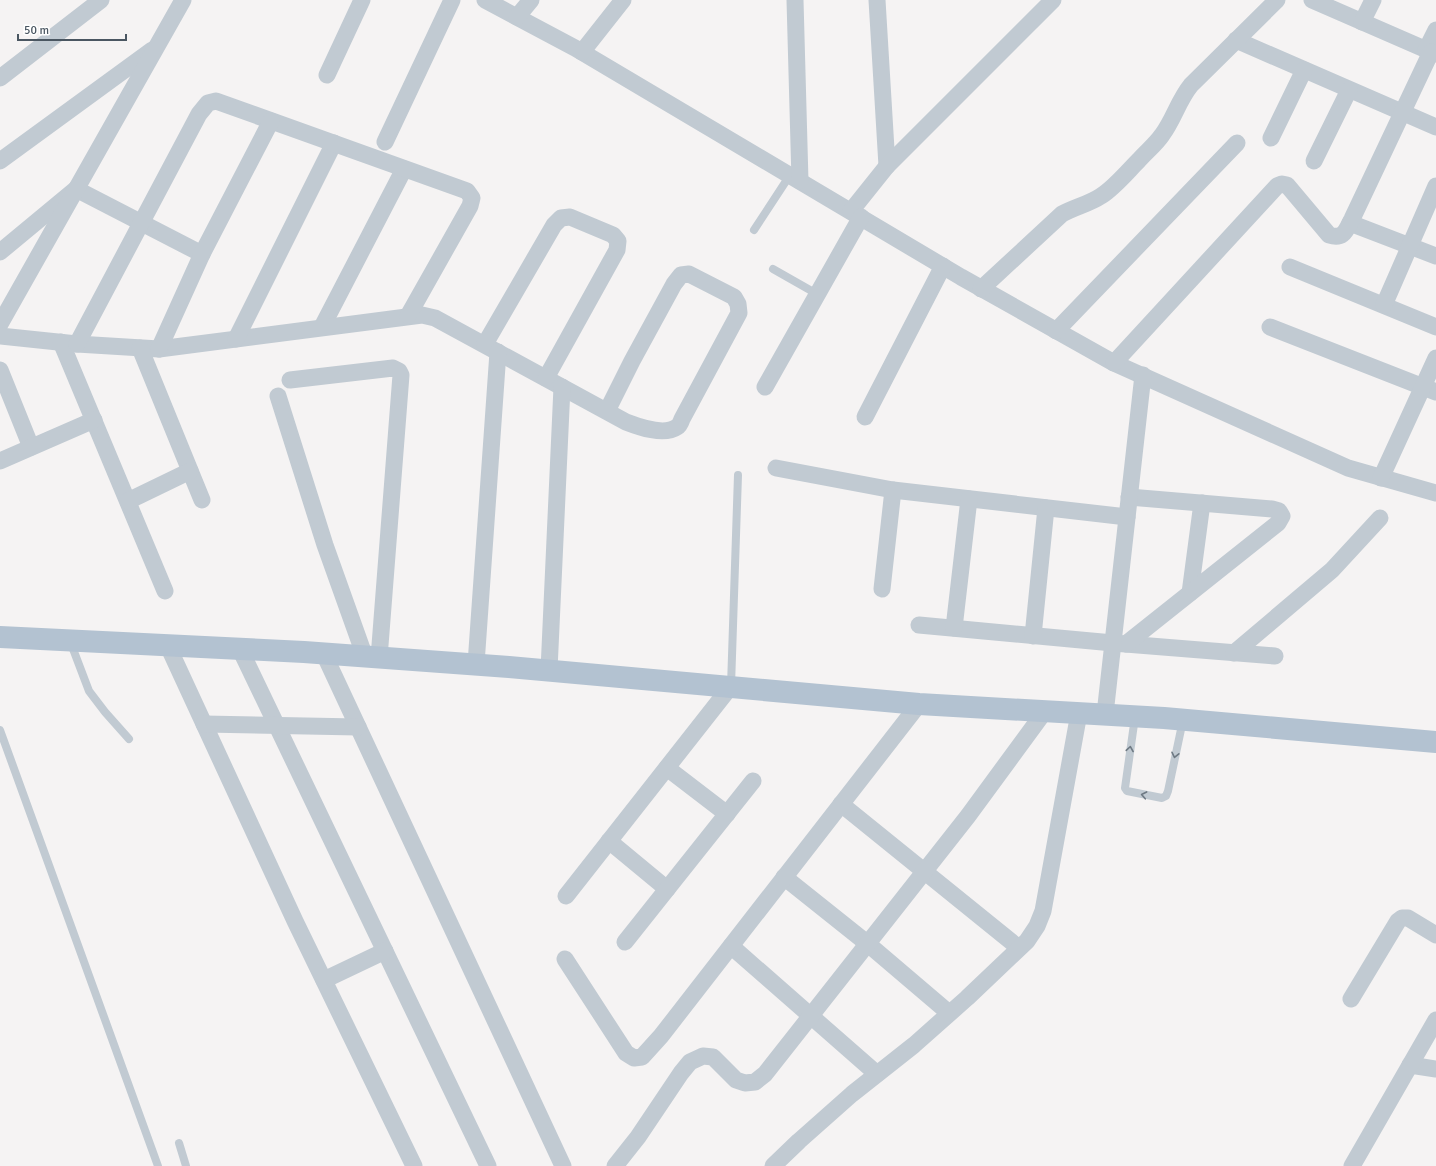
<svg xmlns="http://www.w3.org/2000/svg" width="1436" height="1166" font-family="Signika,sans-serif">
	<style>
		.lines { fill: none; stroke-linecap: round; stroke-linejoin: round }
		.service { stroke: #c1cad2; stroke-width: 8 }
		.minor { stroke: #c1cad2; stroke-width: 17 }
		.primary { stroke: #b3c2d1; stroke-width: 22 }
		.oneway { stroke: #6e7983 }
	</style>
	<rect width="100%" height="100%" fill="#f5f3f3"/>
	<g class="lines">
		<g class="service">
			<path d="M754 230 790 175"/>
			<path d="M773 269 817 294"/>
			<path d="M70 641 89 691 105 712 129 739"/>
			<path d="M731 686 738 475"/>
			<path d="M1135 717 1125 788 1127 791 1162 798 1166 796 1168 791 1183 720"/>
			<path d="M0 730 158 1166"/>
			<path d="M179 1143 186 1166"/>
		</g>
		<g class="minor">
			<path d="M485 0 575 48 961 277 1114 363 1348 468 1436 493"/>
			<path d="M795 0 800 181"/>
			<path d="M877 0 887 166"/>
			<path d="M1312 0 1436 54"/>
			<path d="M517 17 531 0"/>
			<path d="M1362 22 1373 0"/>
			<path d="M1236 40 1436 127"/>
			<path d="M1426 50 1436 30"/>
			<path d="M582 52 623 0"/>
			<path d="M327 75 362 0"/>
			<path d="M0 78 101 0"/>
			<path d="M1271 138 1304 70"/>
			<path d="M385 142 452 0"/>
			<path d="M0 161 152 50"/>
			<path d="M1314 161 1349 90"/>
			<path d="M851 211 887 166 1053 0"/>
			<path d="M1350 223 1436 256"/>
			<path d="M0 252 76 189 202 254"/>
			<path d="M1290 267 1436 327"/>
			<path d="M981 289 1062 214C1075 207 1089 204 1101 196 1114 188 1128 171 1139 160 1146 152 1156 144 1162 135 1174 119 1178 101 1191 85L1277 0"/>
			<path d="M1384 305 1436 186"/>
			<path d="M0 324 183 0"/>
			<path d="M322 327 404 169"/>
			<path d="M1270 327 1436 392"/>
			<path d="M1056 331 1237 143"/>
			<path d="M0 336 77 344 159 349 422 315 435 318 626 422C639 427 664 436 677 427 679 426 681 422 682 419L739 313 738 304 734 297 689 274 681 275 674 284 632 361 607 411"/>
			<path d="M236 339 334 143"/>
			<path d="M61 342 165 591"/>
			<path d="M77 344 199 114 208 103 216 101 467 191 472 198 470 206 408 316"/>
			<path d="M485 344 554 225 561 218 570 217 613 235 618 241 617 250 546 378"/>
			<path d="M140 348 202 500"/>
			<path d="M159 349 202 254 271 121"/>
			<path d="M1114 363 1277 186 1282 184 1287 185 1329 235C1344 240 1346 230 1352 219L1431 52"/>
			<path d="M0 370 31 447"/>
			<path d="M290 380 393 368 399 371 401 375 379 658"/>
			<path d="M765 387 861 217"/>
			<path d="M278 396 325 545 365 657"/>
			<path d="M865 417 943 266"/>
			<path d="M0 461 94 420"/>
			<path d="M776 468 893 490 1127 517"/>
			<path d="M1381 478 1436 358"/>
			<path d="M128 501 190 471"/>
			<path d="M882 589 893 490"/>
			<path d="M1190 593 1202 503"/>
			<path d="M919 625 1113 643 1275 656"/>
			<path d="M954 628 969 499"/>
			<path d="M1033 636 1046 508"/>
			<path d="M1126 644 1278 523 1282 516 1279 511 1272 509 1129 497"/>
			<path d="M168 646 295 921 414 1166"/>
			<path d="M240 649 488 1166"/>
			<path d="M1234 653 1332 570 1380 518"/>
			<path d="M324 654 563 1166"/>
			<path d="M476 664 498 352"/>
			<path d="M549 670 562 387"/>
			<path d="M1105 714 1143 375"/>
			<path d="M204 724 358 727"/>
			<path d="M667 768 727 814"/>
			<path d="M841 804 1019 948"/>
			<path d="M609 841 667 889"/>
			<path d="M784 877 868 944 949 1013"/>
			<path d="M566 896 731 686"/>
			<path d="M625 942 753 781"/>
			<path d="M731 946 877 1074"/>
			<path d="M565 959 626 1053 634 1058 642 1057 661 1036 919 704"/>
			<path d="M324 980 385 951"/>
			<path d="M1351 999 1398 921 1402 918H1408L1436 935"/>
			<path d="M1410 1065 1436 1069"/>
			<path d="M615 1166 638 1137 681 1073 690 1062 703 1056 713 1057 736 1080 745 1083 755 1082 765 1074 968 816 1045 711"/>
			<path d="M773 1166 799 1141 852 1094 914 1045 967 998 1027 941 1037 926 1043 911 1079 713"/>
			<path d="M1352 1166 1436 1020"/>
		</g>
		<path class="primary" d="M0 637 304 652 509 667 919 704 1164 718 1436 742"/>
	</g>
	<defs><path id="oneway-chevron" d="M-2-3.5L2.5 0L-2 3.5" fill="none" stroke-width="1.6" stroke-linecap="round" stroke-linejoin="round"/></defs>
	<g class="oneway">
		<use href="#oneway-chevron" transform="translate(1130 749) rotate(-81)"/>
		<use href="#oneway-chevron" transform="translate(1175 755) rotate(102)"/>
		<use href="#oneway-chevron" transform="translate(1144 795) rotate(-169)"/>
	</g>
	<path d="M18 34v6h108v-6" fill="none" stroke="#4a5661" stroke-width="2"/>
	<text x="24" y="34" font-size="12" fill="#4a5661" stroke="#ffffff" stroke-width="3" paint-order="stroke">50 m</text>
</svg>
